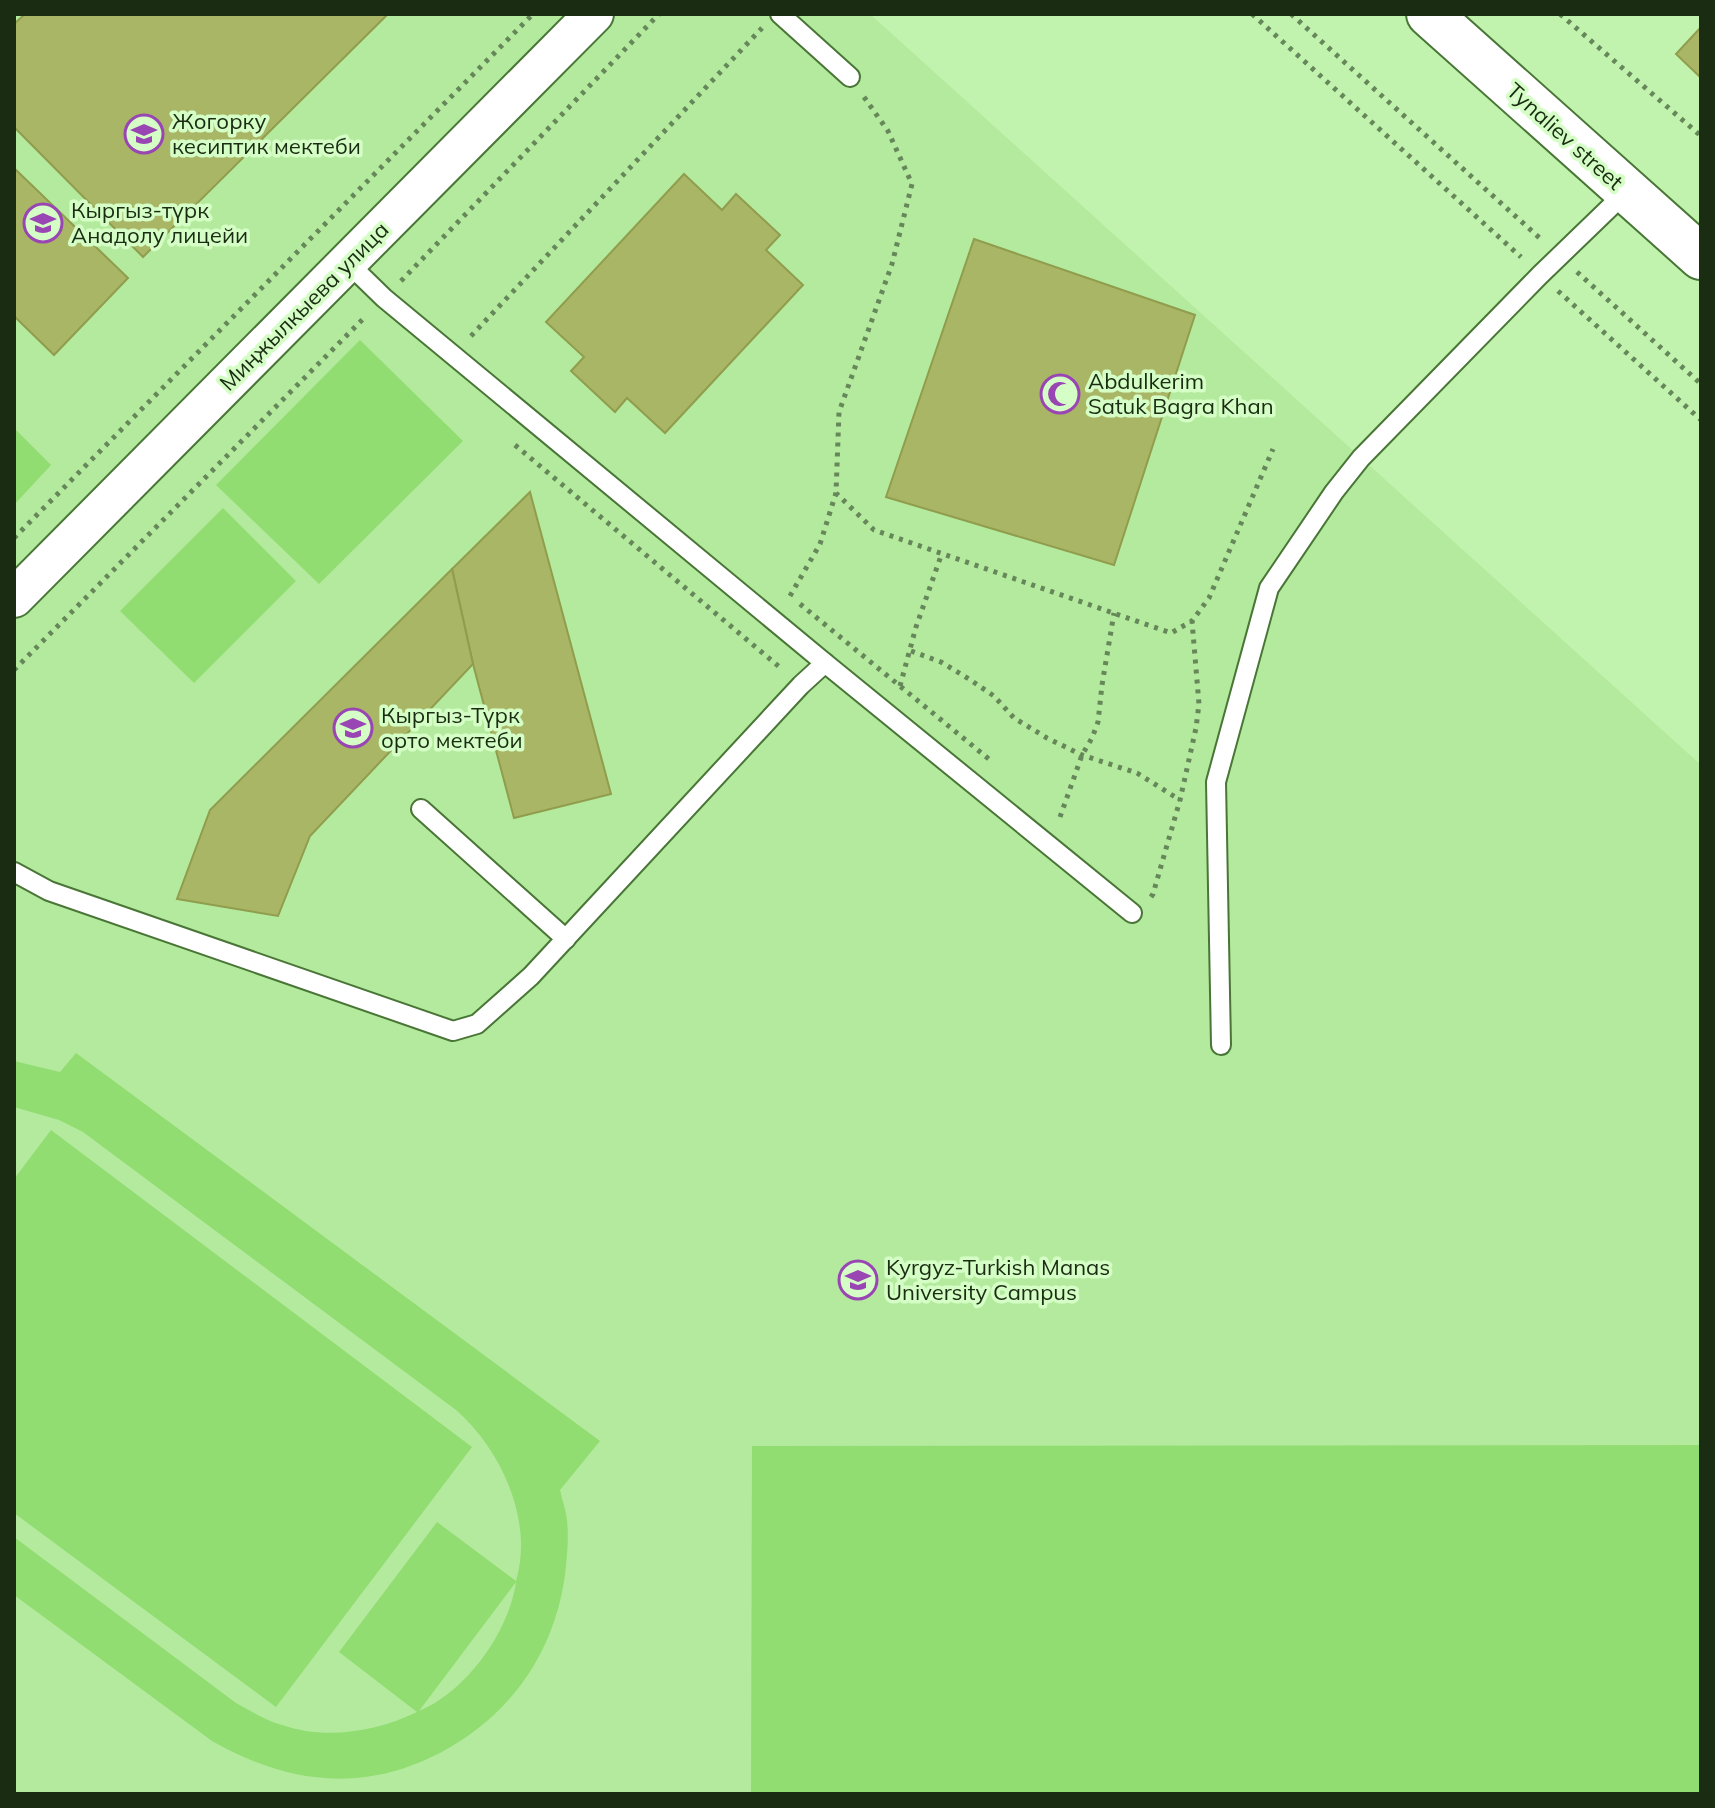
<svg xmlns="http://www.w3.org/2000/svg" width="1715" height="1808" font-family="Mulish,sans-serif">
	<style>
		.built { fill: #b4ea9e }
		.green { fill: #91dd72; fill-rule: evenodd }
		.building { fill: #a8b666; stroke: #909d4d; stroke-width: 2 }
		.lines { fill: none; stroke-linecap: round; stroke-linejoin: round }
		.lane-casing { stroke: #497636; stroke-width: 22 }
		.street-casing { stroke: #497636; stroke-width: 42 }
		.secondary-casing { stroke: #497636; stroke-width: 48 }
		.path { stroke: #668759; stroke-width: 5; stroke-dasharray: 4 6; stroke-linecap: butt }
		.lane { stroke: #fff; stroke-width: 18 }
		.street { stroke: #fff; stroke-width: 38 }
		.secondary { stroke: #fff; stroke-width: 44 }
		.labels { text-anchor: middle; dominant-baseline: central; stroke-width: 7; stroke-linejoin: round; paint-order: stroke }
		.poi-label { font-size: 22px; fill: #1a2d12; stroke: #d5fec6; text-anchor: start }
		.street-label { font-size: 22px; fill: #1a2d12; stroke: #d5fec6 }
	</style>
	<rect width="100%" height="100%" fill="#c1f3ae"/>
	<path class="built" d="M14 14H870L1701 765V1794H14Z"/>
	<g class="green">
		<path d="M360 340 463 441 319 584 216 485Z"/>
		<path d="M14 428 51 465 14 505Z"/>
		<path d="M223 508 296 581 194 683 120 611Z"/>
		<path d="M76 1053 600 1441 560 1490C562 1500 566 1510 567 1520 569 1538 567 1557 565 1575 554 1654 510 1716 440 1753 416 1765 391 1774 365 1777 309 1784 260 1768 212 1741L14 1595V1537L236 1703C251 1711 265 1720 282 1725 325 1740 376 1732 417 1712L339 1652 437 1522 516 1581C534 1521 501 1449 456 1410L83 1132 59 1120 14 1107V1061L60 1072ZM516 1582C509 1632 466 1692 419 1711Z"/>
		<path d="M51 1130 472 1447 276 1707 14 1513V1179Z"/>
		<path d="M1701 1445V1794H751L752 1446Z"/>
	</g>
	<g class="building">
		<path d="M25 14H388L143 257 14 127V24Z"/>
		<path d="M1701 27V78L1676 54Z"/>
		<path d="M14 168 128 278 54 355 14 316Z"/>
		<path d="M684 174 722 210 736 194 780 235 766 250 803 285 665 433 627 398 615 412 571 371 584 357 546 322Z"/>
		<path d="M974 239 1195 315 1114 565 886 497Z"/>
		<path d="M530 492 611 794 514 818 473 664 452 569Z"/>
		<path d="M452 569 473 664 310 836 278 916 177 899 210 810Z"/>
	</g>
	<g class="lines">
		<defs>
			<g id="lane">
				<path d="M780 14 850 77"/>
				<path d="M347 262 384 298 825 663 1132 913"/>
				<path d="M421 809 566 939"/>
				<path d="M14 872 49 891 453 1031 477 1024 531 976 801 685 825 663"/>
				<path d="M1221 1045 1216 782 1269 588 1334 492 1361 458 1540 275 1627 191"/>
			</g>
			<path id="street" d="M14 598 594 14"/>
			<path id="secondary" d="M1429 14 1701 257"/>
		</defs>
		<use href="#lane" class="lane-casing"/>
		<use href="#street" class="street-casing"/>
		<use href="#secondary" class="secondary-casing"/>
		<g class="path">
			<path d="M1252 14 1521 257"/>
			<path d="M1291 14 1543 241"/>
			<path d="M1560 14 1701 136"/>
			<path d="M864 97 888 131 912 184 892 264 839 412 836 493 874 530 1171 633 1192 621 1209 598 1273 449"/>
			<path d="M1577 272 1701 384"/>
			<path d="M401 281 659 14"/>
			<path d="M1558 291 1701 420"/>
			<path d="M471 336 762 28"/>
			<path d="M515 445 783 670"/>
			<path d="M14 538 533 14"/>
			<path d="M790 596 820 544 836 493"/>
			<path d="M800 604 990 760"/>
			<path d="M911 651 941 662 969 679 994 696 1014 718 1047 738 1082 755 1137 773 1180 800"/>
			<path d="M14 670 366 316"/>
			<path d="M900 686 916 627 942 553"/>
			<path d="M1060 817 1082 755 1092 738 1098 722 1102 685 1114 613"/>
			<path d="M1151 897 1153 894 1180 800 1196 728 1199 704 1192 621"/>
		</g>
		<use href="#lane" class="lane"/>
		<use href="#street" class="street"/>
		<use href="#secondary" class="secondary"/>
	</g>
	<defs>
		<symbol id="university-ring" viewBox="-11 -11 22 22"><circle r="9.5" fill="#d5fec6" stroke="#9945b4" stroke-width="1.5"/><path d="M0-5L7-2L0 1L-7-2ZM-4 1L0 2.5L4 1V4Q0 6-4 4Z" fill="#9945b4"/></symbol>
		<symbol id="school-ring" viewBox="-11 -11 22 22"><circle r="9.5" fill="#d5fec6" stroke="#9945b4" stroke-width="1.5"/><path d="M0-5L7-2L0 1L-7-2ZM-4 1L0 2.5L4 1V4Q0 6-4 4Z" fill="#9945b4"/></symbol>
		<symbol id="mosque-ring" viewBox="-11 -11 22 22"><circle r="9.5" fill="#d5fec6" stroke="#9945b4" stroke-width="1.5"/><path d="M3.5-4.9A6 6 0 1 0 3.5 4.9A5 5 0 1 1 3.5-4.9Z" fill="#9945b4"/></symbol>
	</defs>
	<g fill-rule="evenodd">
		<use href="#university-ring" x="122" y="112" width="44" height="44"/>
		<use href="#school-ring" x="21" y="201" width="44" height="44"/>
		<use href="#mosque-ring" x="1038" y="372" width="44" height="44"/>
		<use href="#school-ring" x="331" y="706" width="44" height="44"/>
		<use href="#university-ring" x="836" y="1258" width="44" height="44"/>
	</g>
	<g class="labels">
		<g class="poi-label">
			<text x="172" y="121">Жогорку<tspan x="172" dy="25">кесиптик мектеби</tspan></text>
			<text x="71" y="210">Кыргыз-түрк<tspan x="71" dy="25">Анадолу лицейи</tspan></text>
			<text x="1088" y="381">Abdulkerim<tspan x="1088" dy="25">Satuk Bagra Khan</tspan></text>
			<text x="381" y="715">Кыргыз-Түрк<tspan x="381" dy="25">орто мектеби</tspan></text>
			<text x="886" y="1267">Kyrgyz-Turkish Manas<tspan x="886" dy="25">University Campus</tspan></text>
		</g>
		<g class="street-label">
			<text transform="translate(1565 136) rotate(42)">Tynaliev street</text>
			<text transform="translate(304 306) rotate(-45)">Миңжылкыева улица</text>
		</g>
	</g>
	<rect width="1715" height="1808" fill="none" stroke="#1a2d12" stroke-width="32"/>
</svg>
